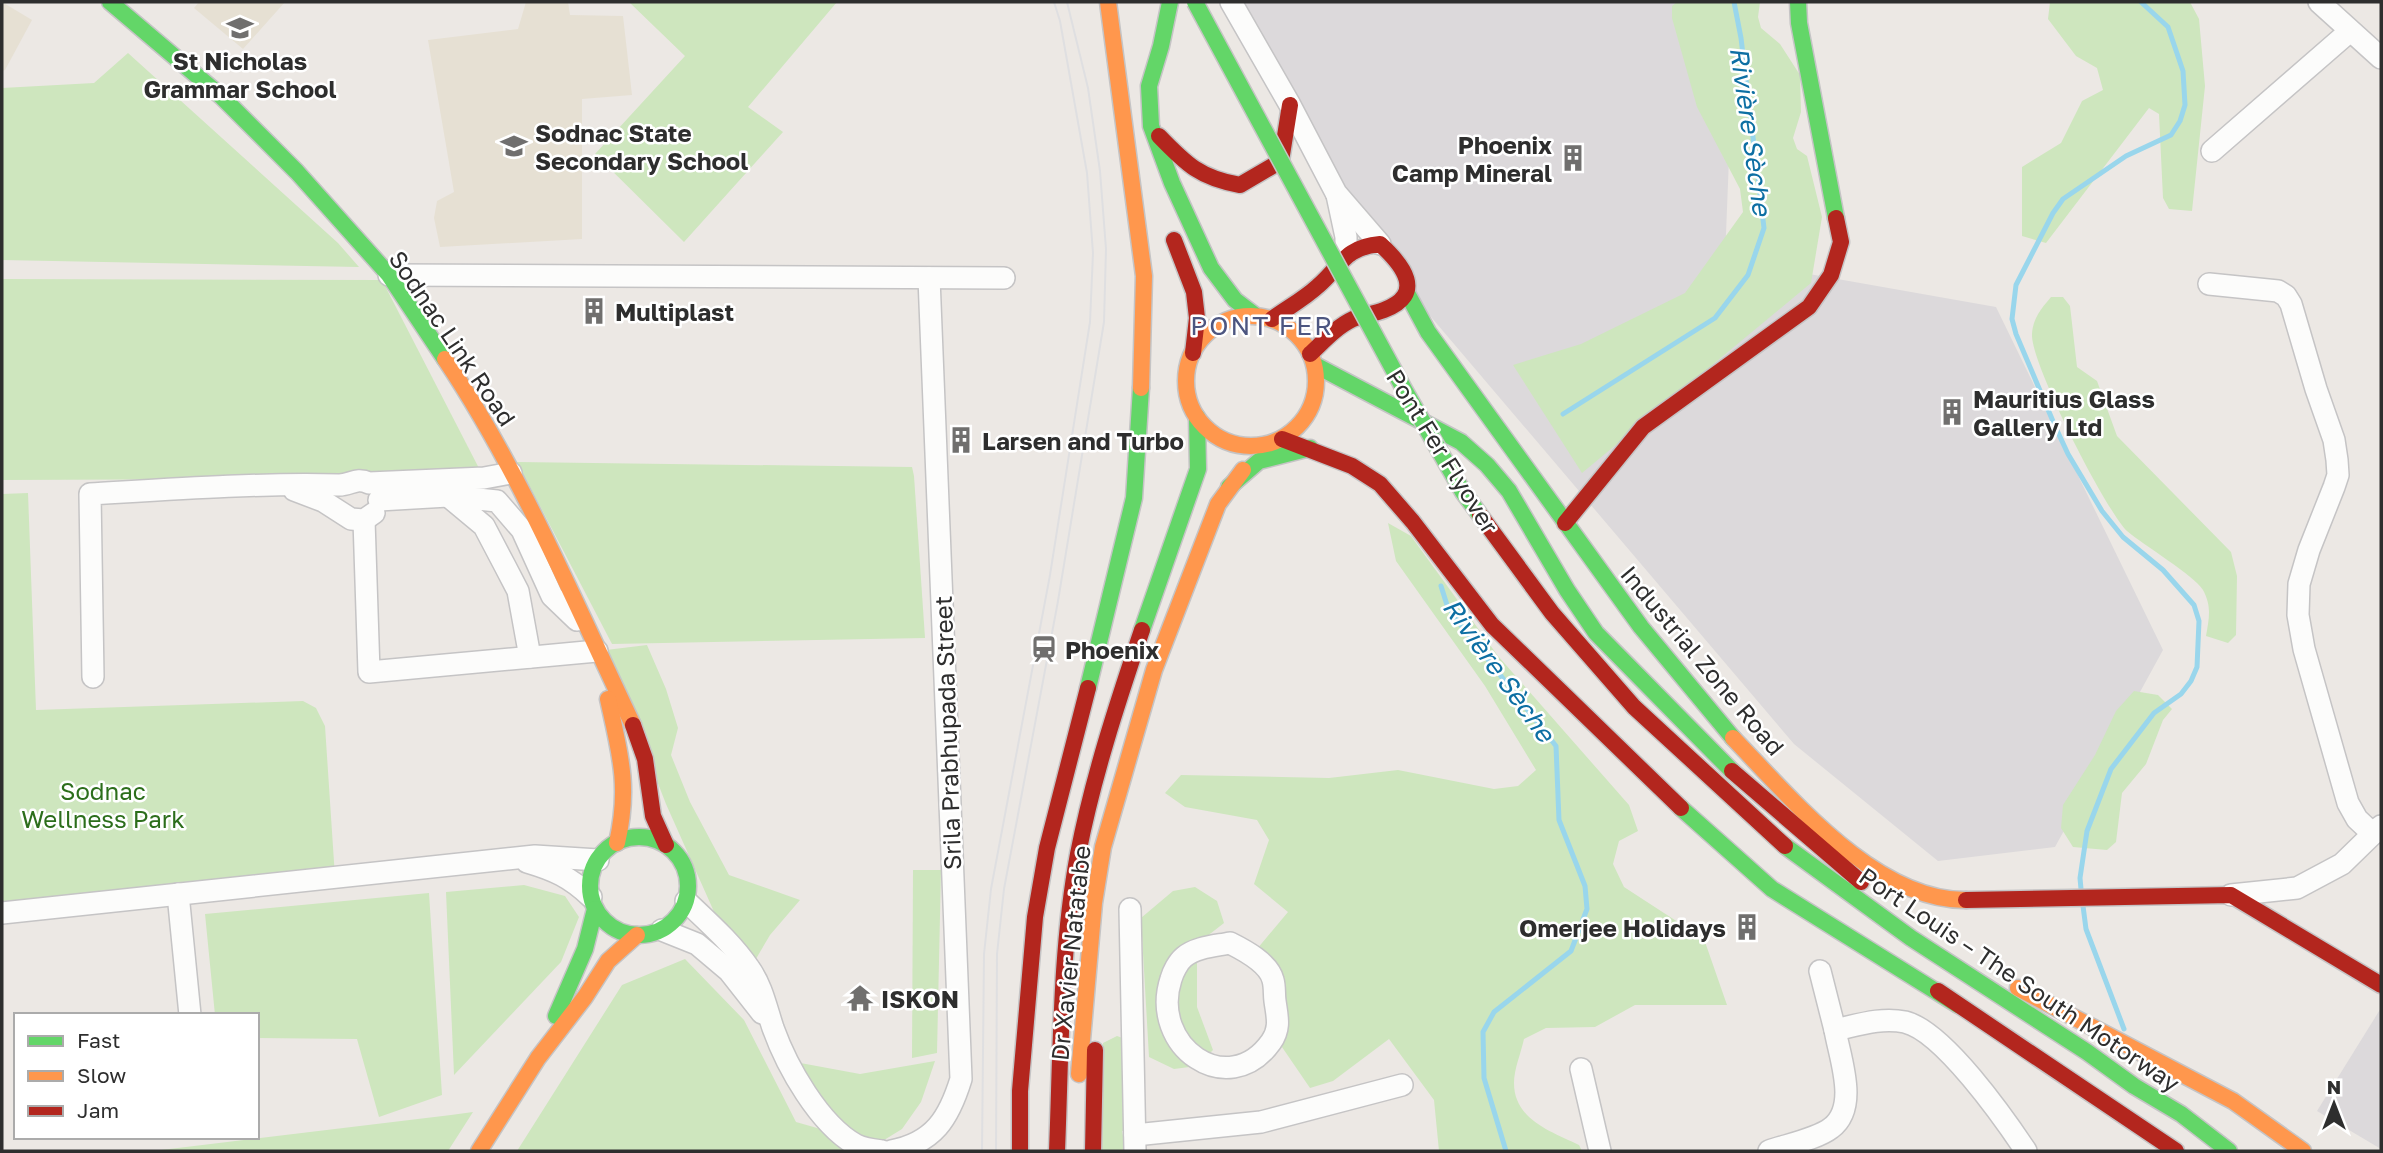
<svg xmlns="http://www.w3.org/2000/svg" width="2383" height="1153" font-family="'Golos Text',sans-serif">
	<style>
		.industrial { fill: #dcd9db }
		.education { fill: #e6e0d3 }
		.green { fill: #cee6be }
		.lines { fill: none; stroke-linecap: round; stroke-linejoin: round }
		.stream { stroke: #99d6ec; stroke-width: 5 }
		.street-casing { stroke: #c5c4c5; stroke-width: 24 }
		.fast-casing { stroke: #c5c4c5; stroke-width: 19 }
		.slow-casing { stroke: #c5c4c5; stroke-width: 19 }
		.jam-casing { stroke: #c5c4c5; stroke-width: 19 }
		.street { stroke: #fcfcfb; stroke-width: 21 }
		.fast { stroke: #63d668; stroke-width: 16 }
		.slow { stroke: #ff974d; stroke-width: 16 }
		.jam { stroke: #b3261e; stroke-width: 16 }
		.tram { stroke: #dfdfe1; stroke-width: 2 }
		.fast-bridge-casing { stroke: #c6c5c4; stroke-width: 19; stroke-linecap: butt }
		.jam-bridge-casing { stroke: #c6c5c4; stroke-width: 19; stroke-linecap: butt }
		.fast-bridge { stroke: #63d668; stroke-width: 16 }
		.jam-bridge { stroke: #b3261e; stroke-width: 16 }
		.labels { text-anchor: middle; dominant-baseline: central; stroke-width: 5; stroke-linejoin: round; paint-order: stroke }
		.poi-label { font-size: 24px; font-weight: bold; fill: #2e2e2e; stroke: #fff; text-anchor: start }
		.street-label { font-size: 24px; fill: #2e2e2e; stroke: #fff }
		.park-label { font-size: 24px; fill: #2c6e1b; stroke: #fff }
		.water-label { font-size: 26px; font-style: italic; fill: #0d6fa3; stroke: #fff }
		.neighbourhood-label { font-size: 26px; letter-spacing: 2px; fill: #4d5680; stroke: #fff }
	</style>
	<rect width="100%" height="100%" fill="#ece8e4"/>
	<g class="industrial">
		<path d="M1242 2H1710L1730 133 1725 259 1996 307 2163 650 2055 847 1938 861 1794 744 1330 198Z"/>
		<path d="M2381 1008V1149L2317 1111Z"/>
	</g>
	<g class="education">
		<path d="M2 2 32 20 5 70 2 71Z"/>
		<path d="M199 2H285L243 49 194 8Z"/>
		<path d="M526 2H568L570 15 623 16 632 95 582 99V239L440 247 434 218 437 201 454 192 428 40 518 29Z"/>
	</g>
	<g class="green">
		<path d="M629 2H837L748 107 783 132 684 242 595 154 685 56Z"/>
		<path d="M1677 2H1760L1758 17 1761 28 1780 44 1800 75 1801 112 1793 138 1797 149 1807 156 1822 217 1811 283 1582 473 1513 365 1581 344 1685 293 1743 212 1740 189 1697 107 1672 18V6Z"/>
		<path d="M2050 2H2190L2199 19 2205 86 2192 211 2169 209 2163 198 2159 114 2149 108 2046 243 2022 236V167L2061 143 2082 101 2103 90 2097 68 2076 56 2048 19Z"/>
		<path d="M128 53 338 243 359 267 2 260V88L94 83Z"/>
		<path d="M2 279 382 280 484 478 2 480Z"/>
		<path d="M2051 297H2063L2070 306 2077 367 2097 381 2117 436 2231 552 2237 576 2236 635 2228 643 2206 636C2209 618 2212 607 2203 590 2194 575 2143 545 2127 531 2106 511 2030 362 2032 334 2033 318 2041 309 2051 297Z"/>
		<path d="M517 462 912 467 914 476 925 638 612 644Z"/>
		<path d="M28 493 36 710 303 701 316 708 325 726 335 877 2 913V494Z"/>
		<path d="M1388 523 1411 536 1498 656 1629 805 1638 831 1619 841 1613 864 1624 887 1704 939 1727 1005H1635L1595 1027 1546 1028 1524 1039C1521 1053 1514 1069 1514 1083 1514 1120 1552 1132 1579 1145L1582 1151H1439L1434 1100 1389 1039 1333 1081 1310 1088 1271 1031 1276 987 1257 949 1288 912 1254 884 1269 840 1257 820 1185 807 1165 793 1181 775 1329 778 1398 770 1494 789 1518 786 1536 770 1485 686 1396 561Z"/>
		<path d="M647 645 666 689 678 728 671 755 690 802 729 875 800 900 770 935 744 979 666 804 606 650Z"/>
		<path d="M2134 691 2158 695 2172 709 2163 720 2146 764 2122 793 2116 842 2107 850 2073 847 2061 828 2063 805 2095 755 2116 711Z"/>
		<path d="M913 870H941L937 1053 912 1058Z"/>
		<path d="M524 885 565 896 579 917 561 962 454 1075 446 892Z"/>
		<path d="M1195 887 1217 901 1224 923 1206 937 1197 958V1007L1213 1050 1197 1066 1174 1069 1149 1057 1141 918 1173 891Z"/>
		<path d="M429 893 442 1095 379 1117 357 1039 257 1038V1015H215L205 914Z"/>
		<path d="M685 959 744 1020 796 1122 866 1142 838 1127 795 1062 860 1074 935 1061 921 1102 902 1129 876 1145 897 1151H517L622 985Z"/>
		<path d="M1117 1036 1131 1041 1135 1130 1122 1131 1126 1151H1102L1103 1043Z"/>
		<path d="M473 1112 448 1151H153L451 1115Z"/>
	</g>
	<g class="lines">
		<g class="stream">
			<path d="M1563 414 1715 318 1748 275 1764 228 1741 38 1734 2"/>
			<path d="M1441 586 1447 605 1460 624 1556 746 1559 820 1585 886 1587 909 1571 951 1494 1012 1483 1032 1484 1078 1506 1151"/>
			<path d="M2081 889 2080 878 2087 831 2111 769 2154 713 2181 694 2191 681 2197 667 2199 621 2194 605 2163 570 2123 537 2102 511 2068 454 2055 426 2016 334 2012 319 2016 285 2053 213 2063 199 2126 156 2171 135 2180 121 2185 105 2183 71 2168 27 2141 2"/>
			<path d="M2083 906 2086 929 2124 1029"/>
		</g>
		<defs>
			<g id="street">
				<path d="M1231 2 1290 105 1336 193 1380 244"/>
				<path d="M2319 2 2381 58"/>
				<path d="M2212 151 2350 31"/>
				<path d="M1337 195 1346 237V254"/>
				<path d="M389 275 1004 278"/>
				<path d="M2209 284 2278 291 2286 296 2291 304 2316 389 2334 440 2337 460 2338 475 2334 487 2309 550 2299 584 2298 615 2304 649 2348 803 2357 819 2373 834"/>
				<path d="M294 490 323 501 351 519 364 520 374 513"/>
				<path d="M448 496 484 526 505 566 518 591 530 657"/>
				<path d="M379 500 448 496 497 501 522 530 552 596 577 620"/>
				<path d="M364 520 369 672 597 651"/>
				<path d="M93 677 90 494C173 489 255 483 339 485 351 485 356 477 369 483L484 478 511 473"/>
				<path d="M527 862C554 870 570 877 591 897"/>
				<path d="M178 894 190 1015"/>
				<path d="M2231 895 2297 888 2342 864 2381 826"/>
				<path d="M686 901C708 922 732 943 749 968 762 986 766 1007 773 1028 787 1067 819 1124 856 1145 864 1149 874 1150 882 1151"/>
				<path d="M1130 909 1135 1151"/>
				<path d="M2 913 535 856 598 860"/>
				<path d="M662 930 697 944 729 971 762 1013"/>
				<path d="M1230 943C1244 950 1269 963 1273 980 1275 987 1274 994 1275 1001 1277 1016 1281 1028 1271 1042 1228 1102 1149 1046 1171 979 1173 972 1178 962 1184 957 1196 947 1215 946 1230 943Z"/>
				<path d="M1820 971 1835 1030"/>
				<path d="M1581 1069 1600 1151"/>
				<path d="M1135 1135 1261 1122 1402 1085"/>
				<path d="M891 1151C934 1143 949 1118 961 1079L929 278"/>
				<path d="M1769 1151C1786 1145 1817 1139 1831 1128 1859 1107 1840 1059 1835 1030 1858 1025 1881 1017 1905 1022 1943 1031 2004 1118 2026 1151"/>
			</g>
			<g id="fast">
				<path d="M110 2 222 97 297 172 389 275 445 359"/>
				<path d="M1170 2 1161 46 1149 86 1151 126 1172 183 1211 268 1235 300 1256 316"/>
				<path d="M1798 2 1799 23 1836 218"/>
				<path d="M1407 293 1428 332 1641 627 1733 738"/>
				<path d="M1315 365 1461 442 1487 465 1509 491 1567 590 1596 633 1732 771"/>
				<path d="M1229 487 1259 461 1310 448"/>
				<path d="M1142 630 1198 469 1197 417"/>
				<path d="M1088 688 1134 498 1141 388"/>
				<path d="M1681 808 1772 889 1958 1005"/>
				<circle cx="639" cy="886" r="49"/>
				<path d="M1785 846 1911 938 2087 1052 2134 1086 2181 1114 2229 1151"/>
				<path d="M556 1016 585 949 595 909"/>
			</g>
			<g id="slow">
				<path d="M1108 2 1144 276 1141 388"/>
				<circle cx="1251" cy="381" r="65"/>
				<path d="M445 359C520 471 575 603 633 725"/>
				<path d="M608 699C620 753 630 787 617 843"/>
				<path d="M1733 738C1791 798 1875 901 1966 900"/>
				<path d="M2018 988 2233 1101 2303 1151"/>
				<path d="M1079 1074 1094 903 1103 847 1154 670 1218 504 1243 470"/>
				<path d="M479 1151 538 1058 585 997 608 961 637 935"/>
			</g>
			<g id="jam">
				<path d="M1159 136C1186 164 1200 178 1240 185L1281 161 1290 105"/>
				<path d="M1174 240 1194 292 1197 318 1193 353"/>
				<path d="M1272 319C1287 308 1304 299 1318 286 1341 266 1345 247 1380 244 1403 265 1426 294 1384 310 1374 314 1363 315 1353 319 1336 327 1323 342 1310 354"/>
				<path d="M1282 439 1352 466 1380 484 1413 522 1492 625 1681 808"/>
				<path d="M1565 523 1643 427 1809 307 1831 275 1841 242 1836 218"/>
				<path d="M633 725 645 759 653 816 666 845"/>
				<path d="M1732 771 1861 882"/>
				<path d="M1966 900 2231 895 2381 985"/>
				<path d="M1938 991 2176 1151"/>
				<path d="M1020 1151V1091L1035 917 1047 848 1088 688"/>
				<path d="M1057 1151C1061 1053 1060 951 1078 854 1093 777 1117 704 1142 630"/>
				<path d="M1093 1151 1095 1050"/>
			</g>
		</defs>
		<use href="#street" class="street-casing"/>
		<use href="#fast" class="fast-casing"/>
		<use href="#slow" class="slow-casing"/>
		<use href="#jam" class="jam-casing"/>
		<use href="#street" class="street"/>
		<use href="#fast" class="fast"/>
		<use href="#slow" class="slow"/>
		<use href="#jam" class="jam"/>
		<g class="tram">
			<path d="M982 1151 984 954 991 889 1050 575 1090 322 1093 253 1087 173 1060 21 1054 2"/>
			<path d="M996 1151 997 954 1004 889 1058 601 1104 322 1106 249 1100 171 1088 88 1067 2"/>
		</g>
		<defs>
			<path id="fast-bridge" d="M1195 2 1405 391 1463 492 1480 515"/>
			<path id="jam-bridge" d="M1480 515 1552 613 1634 707 1785 846"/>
		</defs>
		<use href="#fast-bridge" class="fast-bridge-casing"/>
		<use href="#jam-bridge" class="jam-bridge-casing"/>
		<use href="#fast-bridge" class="fast-bridge"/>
		<use href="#jam-bridge" class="jam-bridge"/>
	</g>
	<defs>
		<symbol id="school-bare" viewBox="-9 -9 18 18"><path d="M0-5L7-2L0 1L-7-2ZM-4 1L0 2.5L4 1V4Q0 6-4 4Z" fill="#706f6e" stroke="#fff" stroke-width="2.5" paint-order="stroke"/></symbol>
		<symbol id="building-bare" viewBox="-9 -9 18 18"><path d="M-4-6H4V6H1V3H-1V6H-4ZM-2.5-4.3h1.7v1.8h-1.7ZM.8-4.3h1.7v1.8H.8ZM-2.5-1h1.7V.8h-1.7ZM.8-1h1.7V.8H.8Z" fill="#706f6e" stroke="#fff" stroke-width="2.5" paint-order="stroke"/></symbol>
		<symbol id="station-bare" viewBox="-9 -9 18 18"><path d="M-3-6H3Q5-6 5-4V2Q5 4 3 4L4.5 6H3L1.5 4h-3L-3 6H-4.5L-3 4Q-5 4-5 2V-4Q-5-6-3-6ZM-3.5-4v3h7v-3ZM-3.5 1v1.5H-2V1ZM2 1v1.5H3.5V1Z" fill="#706f6e" stroke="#fff" stroke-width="2.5" paint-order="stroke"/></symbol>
		<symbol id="temple-bare" viewBox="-9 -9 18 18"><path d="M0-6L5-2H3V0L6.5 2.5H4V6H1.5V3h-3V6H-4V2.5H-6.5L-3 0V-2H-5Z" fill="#706f6e" stroke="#fff" stroke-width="2.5" paint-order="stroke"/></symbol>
	</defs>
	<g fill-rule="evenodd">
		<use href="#school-bare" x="221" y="9" width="38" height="38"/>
		<use href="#school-bare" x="495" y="127" width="38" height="38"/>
		<use href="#building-bare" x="1554" y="139" width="38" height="38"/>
		<use href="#building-bare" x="575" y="292" width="38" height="38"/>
		<use href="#building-bare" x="1933" y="393" width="38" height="38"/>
		<use href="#building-bare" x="942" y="421" width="38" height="38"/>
		<use href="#station-bare" x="1025" y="630" width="38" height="38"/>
		<use href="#building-bare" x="1728" y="908" width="38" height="38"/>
		<use href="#temple-bare" x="841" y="979" width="38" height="38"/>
	</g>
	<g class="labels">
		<g class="poi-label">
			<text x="240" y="60" text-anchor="middle">St Nicholas<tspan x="240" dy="28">Grammar School</tspan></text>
			<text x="535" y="132">Sodnac State<tspan x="535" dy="28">Secondary School</tspan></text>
			<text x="1552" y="144" text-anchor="end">Phoenix<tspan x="1552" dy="28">Camp Mineral</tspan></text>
			<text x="615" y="311">Multiplast</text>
			<text x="1973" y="398">Mauritius Glass<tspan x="1973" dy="28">Gallery Ltd</tspan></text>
			<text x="982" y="440">Larsen and Turbo</text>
			<text x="1065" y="649">Phoenix</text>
			<text x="1726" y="927" text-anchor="end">Omerjee Holidays</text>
			<text x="881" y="998">ISKON</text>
		</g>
		<g class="street-label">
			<text transform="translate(453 338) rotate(56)">Sodnac Link Road</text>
			<text transform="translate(1443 451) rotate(58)">Pont Fer Flyover</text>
			<text transform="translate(1703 660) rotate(50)">Industrial Zone Road</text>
			<text transform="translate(947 733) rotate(-92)">Srila Prabhupada Street</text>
			<text transform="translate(1070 953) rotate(-84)">Dr Xavier Natatabe</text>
			<text transform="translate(2020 979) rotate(34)">Port Louis – The South Motorway</text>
		</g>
		<g class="park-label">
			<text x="103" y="790">Sodnac<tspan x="103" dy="28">Wellness Park</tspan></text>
		</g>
		<g class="water-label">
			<text transform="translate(1751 131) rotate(82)">Rivière Sèche</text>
			<text transform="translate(1499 670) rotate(54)">Rivière Sèche</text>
		</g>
		<g class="neighbourhood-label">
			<text x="1262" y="325">PONT FER</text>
		</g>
	</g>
	<rect width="2383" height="1153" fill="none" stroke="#2e2e2e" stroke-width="7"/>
	<rect x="14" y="1013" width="245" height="126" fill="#ffffff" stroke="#ababab" stroke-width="2"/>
	<rect x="28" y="1036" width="35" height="10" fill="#63d668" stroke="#ababab" stroke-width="2"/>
	<text x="77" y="1048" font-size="21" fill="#2e2e2e">Fast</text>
	<rect x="28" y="1071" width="35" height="10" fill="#ff974d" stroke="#ababab" stroke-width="2"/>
	<text x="77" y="1083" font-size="21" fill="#2e2e2e">Slow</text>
	<rect x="28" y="1106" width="35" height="10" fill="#b3261e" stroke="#ababab" stroke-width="2"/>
	<text x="77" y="1118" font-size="21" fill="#2e2e2e">Jam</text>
	<g transform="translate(2334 1104)" stroke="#ffffff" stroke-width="5" paint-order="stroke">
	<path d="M0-5L12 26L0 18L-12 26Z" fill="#2e2e2e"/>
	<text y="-10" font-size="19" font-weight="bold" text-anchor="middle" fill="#2e2e2e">N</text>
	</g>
</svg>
